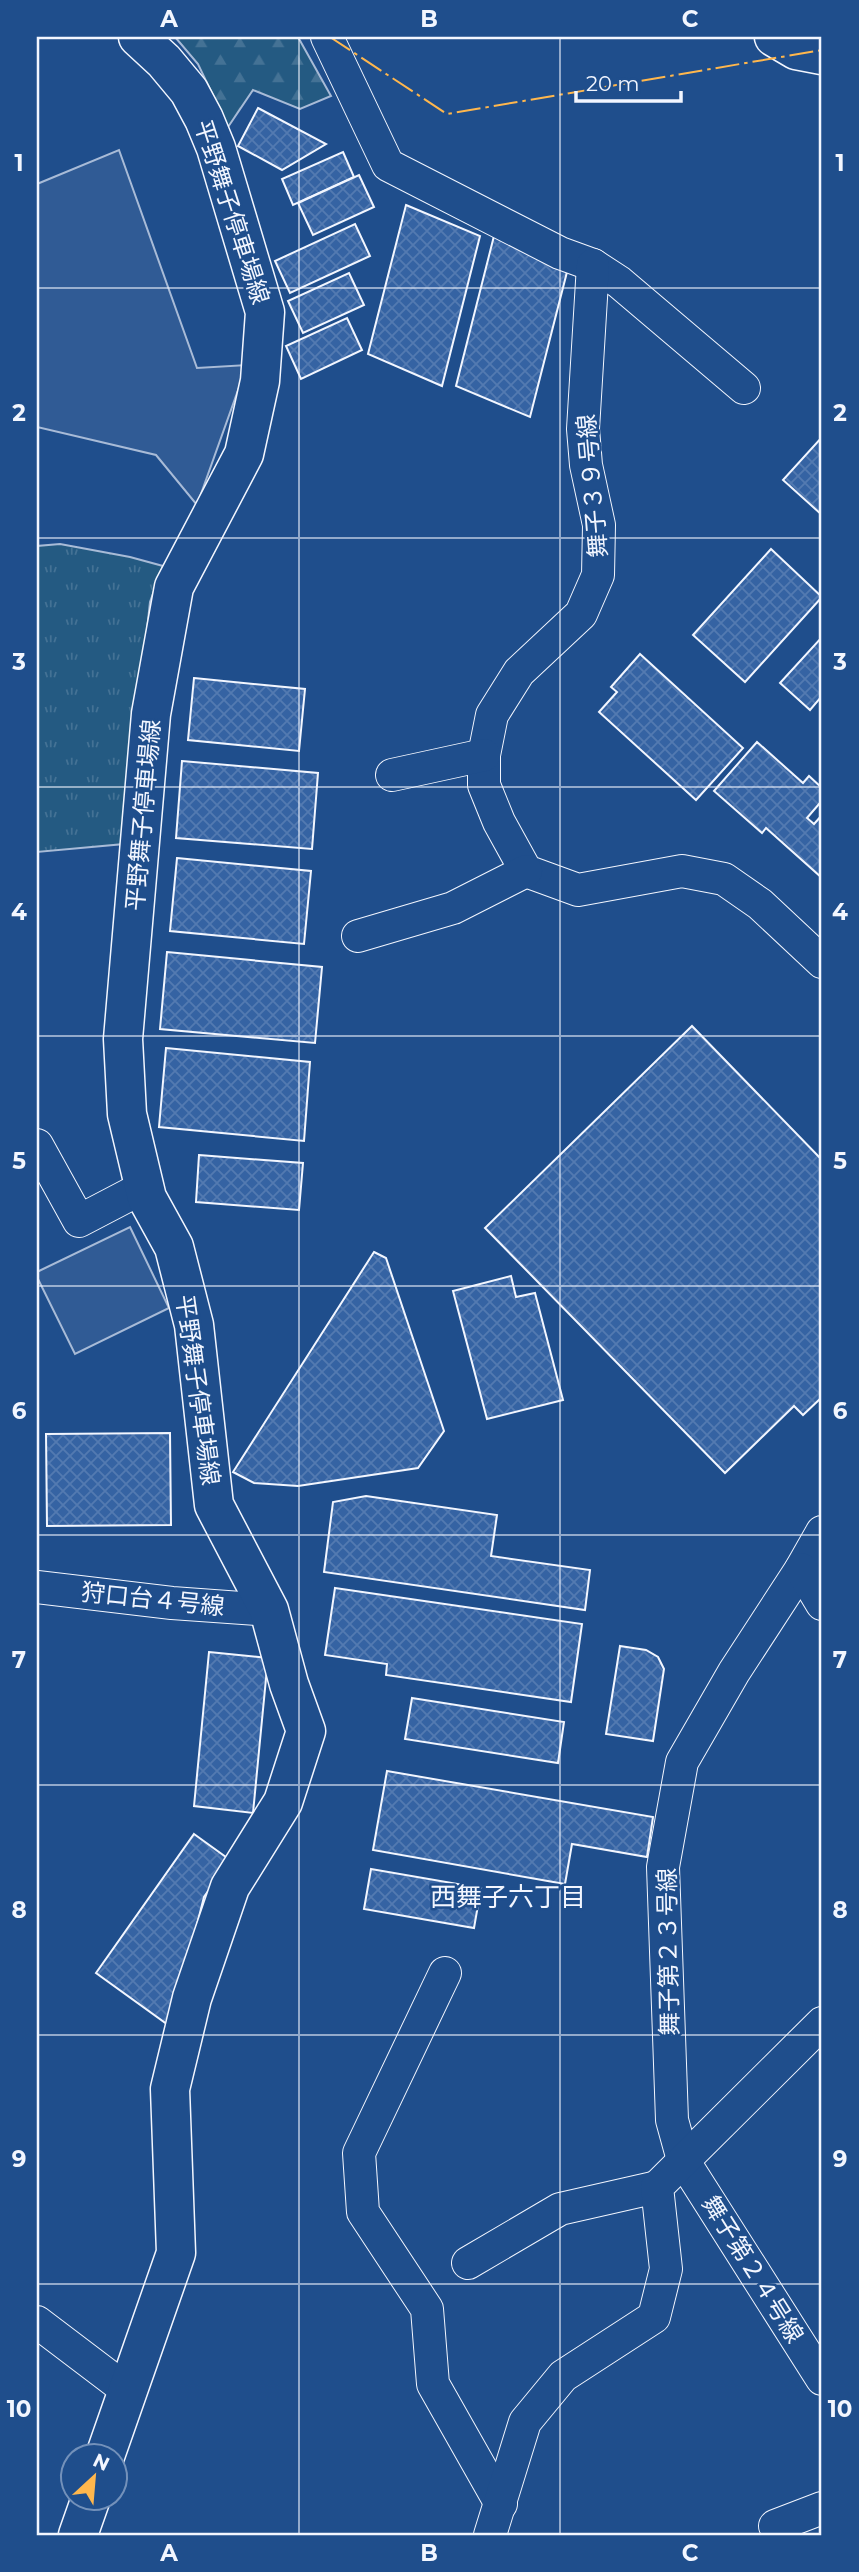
<svg xmlns="http://www.w3.org/2000/svg" width="859" height="2572" font-family="Montserrat,'Noto Sans JP',sans-serif">
	<style>
		.grass { fill: url(#grass-tufts); stroke: #a8bbd7; stroke-width: 2 }
		.forest { fill: url(#forest-firs); stroke: #a8bbd7; stroke-width: 2 }
		.parking { fill: #305b95; stroke: #a8bbd7; stroke-width: 2 }
		.building { fill: url(#building-cross-hatch); stroke: #f2f6ff; stroke-width: 2 }
		.lines { fill: none; stroke-linecap: round; stroke-linejoin: round }
		.minor-casing { stroke: #f2f6ff; stroke-width: 34 }
		.tertiary-casing { stroke: #f2f6ff; stroke-width: 41 }
		.secondary-casing { stroke: #f2f6ff; stroke-width: 41 }
		.minor { stroke: #1f4e8c; stroke-width: 32 }
		.tertiary { stroke: #1f4e8c; stroke-width: 38 }
		.secondary { stroke: #1f4e8c; stroke-width: 38 }
		.power { stroke: #ffb74d; stroke-width: 2; stroke-dasharray: 24 5 3.5 5; stroke-linecap: butt }
		.grid { fill: none; stroke: #f2f6ff; stroke-width: 2; stroke-opacity: 0.55 }
		.labels { text-anchor: middle; dominant-baseline: central; stroke-width: 5; stroke-linejoin: round; paint-order: stroke }
		.street-label { font-size: 24px; fill: #f2f6ff; stroke: #1f4e8c }
		.neighbourhood-label { font-size: 26px; fill: #f2f6ff; stroke: #1f4e8c }
		.neatline { fill: none; stroke: #f2f6ff; stroke-width: 2.5 }
		.grid-label { font-size: 23px; text-anchor: middle; font-weight: bold; fill: #f2f6ff }
	</style>
	<defs>
		<pattern id="grass-tufts" width="24" height="20" patternUnits="userSpaceOnUse" patternTransform="scale(1.75)"><rect width="24" height="20" fill="#245a82"/><path d="M3 7l-1-3M5 7V3M7 7l1-3M15 17l-1-3M17 17v-4M19 17l1-3" fill="none" stroke="#447295"/></pattern>
		<pattern id="forest-firs" width="22" height="20" patternUnits="userSpaceOnUse" patternTransform="scale(1.75)"><rect width="22" height="20" fill="#245a82"/><path d="M5 1l3.5 6h-7zM16 11l3.5 6h-7z" fill="#447295"/></pattern>
		<pattern id="building-cross-hatch" width="8" height="8" patternUnits="userSpaceOnUse" patternTransform="scale(1.75)"><rect width="8" height="8" fill="#3563a3"/><path d="M0 0l8 8M0 8l8-8" fill="none" stroke="#537ab1"/></pattern>
	</defs>
	<rect width="100%" height="100%" fill="#1f4e8c"/>
	<path class="grass" d="M60 544 130 557 163 566 150 602 124 844 37 852V546Z"/>
	<path class="forest" d="M175 37H298L331 96 300 109 253 90 228 127 198 64Z"/>
	<g class="parking">
		<path d="M119 150 197 368 247 365 197 505 156 455 37 427V184Z"/>
		<path d="M130 1227 169 1308 75 1354 37 1277V1272Z"/>
	</g>
	<g class="building">
		<path d="M258 108 326 144 282 170 238 146Z"/>
		<path d="M343 152 354 177 293 205 282 179Z"/>
		<path d="M359 175 374 207 313 235 298 203Z"/>
		<path d="M406 205 480 236 442 386 368 354Z"/>
		<path d="M355 224 370 256 290 293 275 261Z"/>
		<path d="M494 236 568 268 530 417 456 386Z"/>
		<path d="M349 273 364 305 303 333 288 301Z"/>
		<path d="M347 318 362 350 301 379 286 346Z"/>
		<path d="M822 437V515L783 480Z"/>
		<path d="M771 549 822 597 745 682 693 635Z"/>
		<path d="M822 637V696L810 710 780 683Z"/>
		<path d="M640 654 743 748 696 800 599 712 617 692 611 687Z"/>
		<path d="M194 678 305 689 299 751 188 740Z"/>
		<path d="M757 742 803 783 809 776 822 788V807L819 804 807 818 814 824 822 815V878L766 828 762 833 714 791Z"/>
		<path d="M182 761 318 773 312 849 176 838Z"/>
		<path d="M177 858 311 871 304 944 170 931Z"/>
		<path d="M167 952 322 967 315 1043 160 1029Z"/>
		<path d="M692 1026 822 1160V1397L803 1415 794 1406 725 1473 485 1228Z"/>
		<path d="M166 1048 310 1062 304 1141 159 1127Z"/>
		<path d="M199 1155 303 1163 299 1210 196 1202Z"/>
		<path d="M374 1252 386 1258 444 1431 418 1468 298 1486 254 1483 233 1472Z"/>
		<path d="M511 1276 516 1297 535 1293 563 1400 487 1419 453 1291Z"/>
		<path d="M170 1433 171 1525 47 1526 46 1434Z"/>
		<path d="M366 1496 497 1515 491 1556 590 1570 585 1610 324 1572 333 1502Z"/>
		<path d="M335 1588 582 1624 571 1702 386 1675 387 1664 325 1655Z"/>
		<path d="M620 1646 646 1650 658 1657 664 1669 653 1741 606 1734Z"/>
		<path d="M209 1652 268 1658 253 1813 194 1806Z"/>
		<path d="M412 1698 564 1722 558 1763 405 1739Z"/>
		<path d="M387 1771 653 1817 647 1857 572 1844 565 1884 373 1850Z"/>
		<path d="M194 1834 230 1860 204 1897 171 2027 96 1973Z"/>
		<path d="M371 1869 481 1888 474 1928 364 1909Z"/>
	</g>
	<g class="lines">
		<defs>
			<g id="minor">
				<path d="M327 37 388 165 560 253 593 265 619 282 744 388"/>
				<path d="M593 265 583 429 586 465 599 525 598 575 581 614 519 672 492 715 484 755V785L499 822 526 871 578 890 682 871 724 879 760 904 822 962"/>
				<path d="M392 775 484 755"/>
				<path d="M358 936 453 908 526 871"/>
				<path d="M37 1145 79 1221 144 1187"/>
				<path d="M822 1532 801 1569 734 1672 682 1762 663 1867 672 2120 683 2160 822 2379"/>
				<path d="M801 1569 822 1604"/>
				<path d="M37 1587 172 1603 269 1610"/>
				<path d="M445 1973 359 2153 363 2212 427 2309 433 2384 501 2504"/>
				<path d="M468 2263 560 2209 657 2187"/>
				<path d="M37 2322 128 2391"/>
				<path d="M775 2526 822 2508"/>
				<path d="M490 2535 525 2422 563 2376 654 2317 666 2269 657 2187 822 2023"/>
			</g>
			<path id="tertiary" d="M774 37 796 50 822 55"/>
			<g id="secondary">
				<path d="M105 2456 176 2253 170 2089 192 1998 230 1887 283 1802 306 1731 289 1684 269 1610 214 1505 194 1325 174 1247 147 1198 127 1114 123 1039 151 714 174 587 244 454 260 381 265 312 216 148 204 119 189 91 164 61 138 37"/>
				<path d="M78 2535 91 2498"/>
			</g>
		</defs>
		<use href="#minor" class="minor-casing"/>
		<use href="#tertiary" class="tertiary-casing"/>
		<use href="#secondary" class="secondary-casing"/>
		<use href="#minor" class="minor"/>
		<use href="#tertiary" class="tertiary"/>
		<use href="#secondary" class="secondary"/>
		<path class="power" d="M330 37 447 114 822 50"/>
	</g>
	<path class="grid" d="M299 37V2535M560 37V2535M37 288H822M37 538H822M37 787H822M37 1036H822M37 1286H822M37 1535H822M37 1785H822M37 2035H822M37 2284H822"/>
	<g class="labels">
		<g class="street-label">
			<text transform="translate(232 212) rotate(72)">平野舞子停車場線</text>
			<text transform="translate(592 486) rotate(-95)">舞子３９号線</text>
			<text transform="translate(143 815) rotate(-85)">平野舞子停車場線</text>
			<text transform="translate(198 1390) rotate(82)">平野舞子停車場線</text>
			<text transform="translate(153 1599) rotate(6)">狩口台４号線</text>
			<text transform="translate(668 1952) rotate(-91)">舞子第２３号線</text>
			<text transform="translate(753 2269) rotate(58)">舞子第２４号線</text>
		</g>
		<g class="neighbourhood-label">
			<text x="508" y="1897">西舞子六丁目</text>
		</g>
	</g>
	<rect width="859" height="2572" fill="none" stroke="#1f4e8c" stroke-width="77"/>
	<g transform="translate(94 2477) rotate(26)"><circle r="33" fill="#1f4e8c" stroke="#7391ba" stroke-width="2"/>
	<path d="M0-5L12 26L0 18L-12 26Z" fill="#ffb74d"/>
	<text y="-10" font-size="19" font-weight="bold" text-anchor="middle" fill="#f2f6ff">N</text>
	</g>
	<path d="M576 91v10h105v-10" fill="none" stroke="#f2f6ff" stroke-width="3.5"/>
	<text x="586" y="91" font-size="21" fill="#f2f6ff" stroke="#1f4e8c" stroke-width="5" paint-order="stroke">20 m</text>
	<rect x="38" y="38" width="782" height="2496" class="neatline"/>
	<g class="grid-label">
		<text x="169" y="27">A</text>
		<text x="429" y="27">B</text>
		<text x="690" y="27">C</text>
		<text x="19" y="171">1</text>
		<text x="840" y="171">1</text>
		<text x="19" y="421">2</text>
		<text x="840" y="421">2</text>
		<text x="19" y="670">3</text>
		<text x="840" y="670">3</text>
		<text x="19" y="920">4</text>
		<text x="840" y="920">4</text>
		<text x="19" y="1169">5</text>
		<text x="840" y="1169">5</text>
		<text x="19" y="1419">6</text>
		<text x="840" y="1419">6</text>
		<text x="19" y="1668">7</text>
		<text x="840" y="1668">7</text>
		<text x="19" y="1918">8</text>
		<text x="840" y="1918">8</text>
		<text x="19" y="2167">9</text>
		<text x="840" y="2167">9</text>
		<text x="19" y="2417">10</text>
		<text x="840" y="2417">10</text>
		<text x="169" y="2561">A</text>
		<text x="429" y="2561">B</text>
		<text x="690" y="2561">C</text>
	</g>
</svg>
